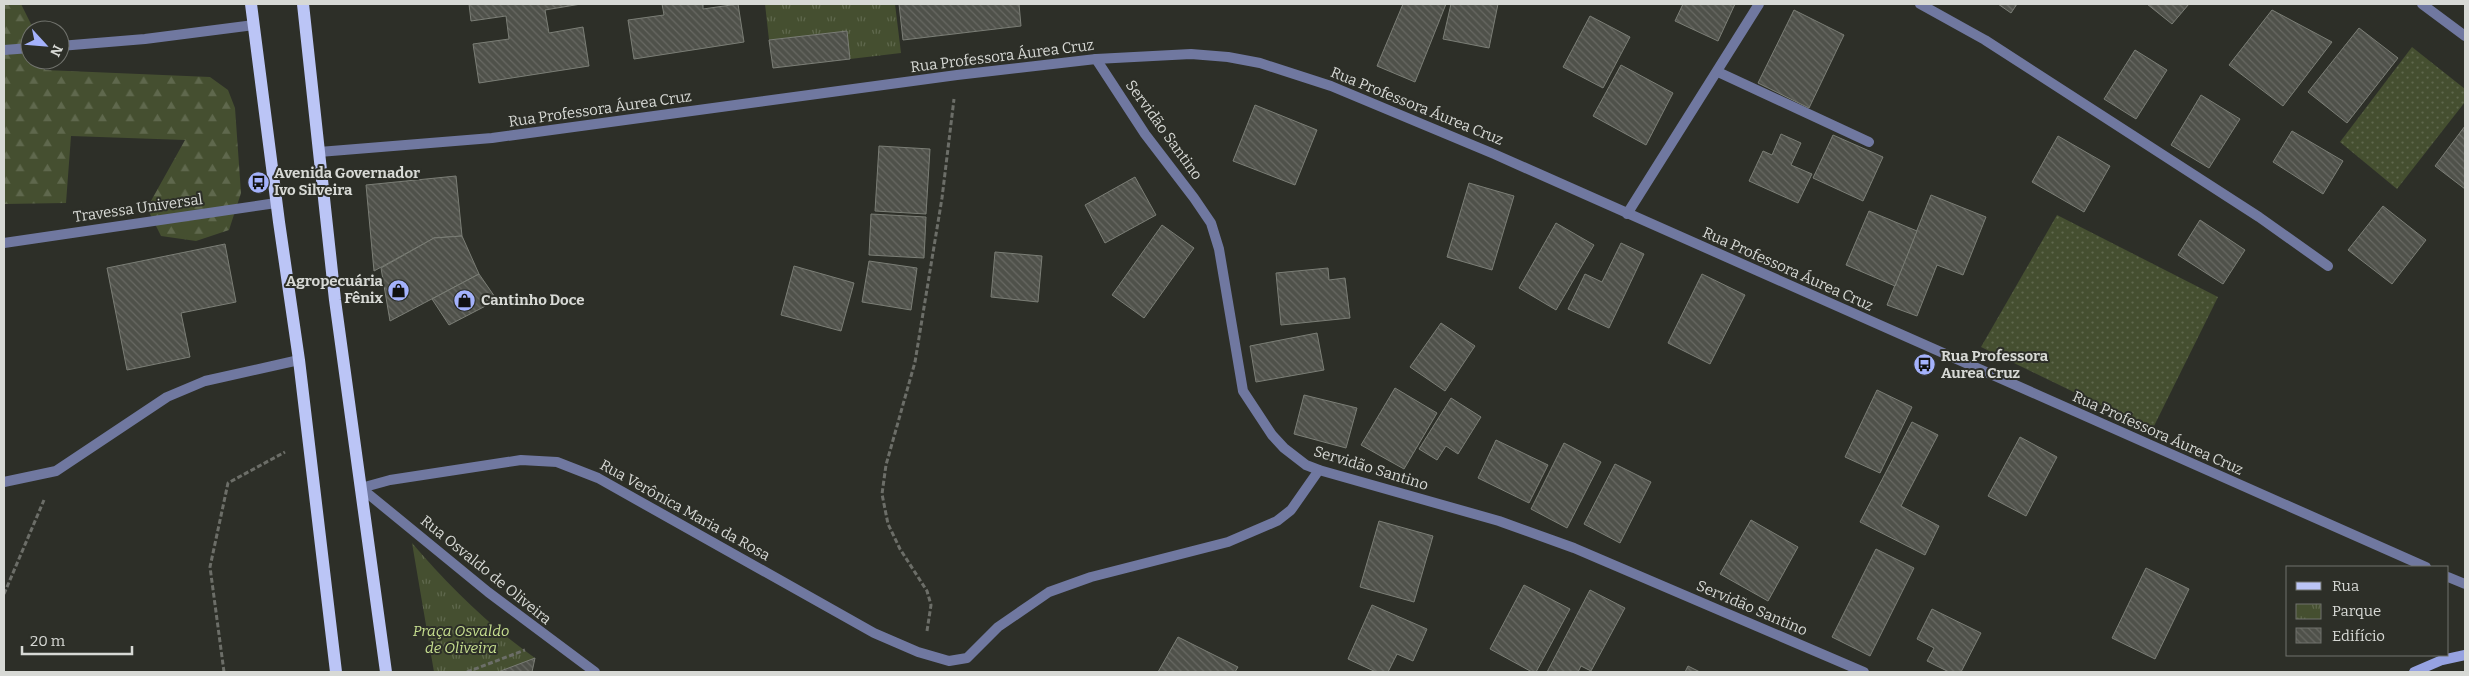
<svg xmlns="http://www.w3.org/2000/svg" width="2469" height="676" font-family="Bitter,serif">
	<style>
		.grass { fill: url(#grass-dots) }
		.forest { fill: url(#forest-firs) }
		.park { fill: url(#park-tufts) }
		.building { fill: url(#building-back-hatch); stroke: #7b7e76 }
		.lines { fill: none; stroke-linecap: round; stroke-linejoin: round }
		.path { stroke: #6c6e68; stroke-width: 3; stroke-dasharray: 5 2.5; stroke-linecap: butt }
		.lane { stroke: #7078a0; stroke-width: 10 }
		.street { stroke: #7078a0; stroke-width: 10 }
		.secondary { stroke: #96a2e1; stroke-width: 10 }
		.primary { stroke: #bbc5f6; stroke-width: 12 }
		.labels { text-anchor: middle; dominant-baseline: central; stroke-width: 4; stroke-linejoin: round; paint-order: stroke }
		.street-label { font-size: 15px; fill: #d7d9d5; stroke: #2d2f28 }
		.poi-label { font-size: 15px; font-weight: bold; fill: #d7d9d5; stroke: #2d2f28; text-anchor: start }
		.park-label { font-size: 15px; font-style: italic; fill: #c6de8f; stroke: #2d2f28 }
	</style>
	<defs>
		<pattern id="grass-dots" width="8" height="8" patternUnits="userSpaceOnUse" patternTransform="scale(1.25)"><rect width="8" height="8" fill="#454f30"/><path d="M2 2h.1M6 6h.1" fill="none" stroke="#5f684d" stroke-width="1.8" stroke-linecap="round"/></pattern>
		<pattern id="forest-firs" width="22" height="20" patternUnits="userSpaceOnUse" patternTransform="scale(1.25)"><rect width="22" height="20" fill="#454f30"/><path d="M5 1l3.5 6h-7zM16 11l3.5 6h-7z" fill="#5f684d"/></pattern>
		<pattern id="park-tufts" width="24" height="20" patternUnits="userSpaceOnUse" patternTransform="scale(1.25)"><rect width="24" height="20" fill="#454f30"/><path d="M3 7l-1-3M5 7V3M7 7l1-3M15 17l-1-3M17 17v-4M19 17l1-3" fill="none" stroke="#5f684d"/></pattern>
		<pattern id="building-back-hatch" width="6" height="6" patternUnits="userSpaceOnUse" patternTransform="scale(1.25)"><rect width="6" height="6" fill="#4f514a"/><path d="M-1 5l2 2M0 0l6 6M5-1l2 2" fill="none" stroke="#686963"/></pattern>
	</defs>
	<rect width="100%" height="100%" fill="#2d2f28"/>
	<g class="grass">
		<path d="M2412 47 2465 89V102L2397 189 2340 142Z"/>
		<path d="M2057 215 2218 297 2152 430 1981 347Z"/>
	</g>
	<path class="forest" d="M4 4H21L34 30H30V60H42L45 70 210 77 228 90 235 108 241 193 229 230 196 241 161 236 147 208 185 140 71 136 66 203 4 204Z"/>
	<g class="park">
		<path d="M765 4H895L901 53 850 59 847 31 769 40Z"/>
		<path d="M412 543C448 585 489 626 535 658L498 672H434Z"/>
	</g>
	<g class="building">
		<path d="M469 4H581L545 10 549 33 583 27 589 66 479 83 473 44 509 39 506 16 471 21Z"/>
		<path d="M662 4H703V9L738 4 744 42 634 59 628 20 664 15Z"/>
		<path d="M899 4H1019L1021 26 903 40Z"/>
		<path d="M1403 4H1446L1415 82 1377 66Z"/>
		<path d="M1451 4H1498L1489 48 1443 39Z"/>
		<path d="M1683 4H1735L1718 41 1675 21Z"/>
		<path d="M1998 4H2017L2011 13Z"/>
		<path d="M2147 4H2189L2172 24Z"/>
		<path d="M1794 10 1844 35 1809 108 1758 83Z"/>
		<path d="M2272 10 2332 42 2283 106 2229 65Z"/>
		<path d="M1590 16 1630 37 1603 88 1563 67Z"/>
		<path d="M2359 28 2398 58 2347 123 2308 92Z"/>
		<path d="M847 31 850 59 773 68 769 40Z"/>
		<path d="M2135 50 2167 70 2136 119 2104 99Z"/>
		<path d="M1621 65 1673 93 1646 145 1593 116Z"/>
		<path d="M2201 95 2240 119 2209 168 2171 145Z"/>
		<path d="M1255 105 1317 130 1295 185 1233 161Z"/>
		<path d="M2465 126V189L2435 166Z"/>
		<path d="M2292 131 2343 161 2323 194 2273 162Z"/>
		<path d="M1781 134 1801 143 1791 165 1812 174 1798 203 1749 181 1763 151 1772 155Z"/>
		<path d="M1833 135 1883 157 1863 201 1813 178Z"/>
		<path d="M2058 136 2110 166 2084 212 2032 182Z"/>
		<path d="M879 146 930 149 926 214 875 211Z"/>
		<path d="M456 176 462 236 434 238 374 271 366 185Z"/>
		<path d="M1135 177 1156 215 1105 243 1085 205Z"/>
		<path d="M1469 183 1514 196 1492 270 1447 257Z"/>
		<path d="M1931 195 1986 217 1963 275 1937 265 1917 316 1887 305Z"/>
		<path d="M2383 206 2426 240 2392 284 2348 250Z"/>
		<path d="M1869 211 1917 231 1895 286 1846 265Z"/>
		<path d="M871 214 926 217 924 258 869 255Z"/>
		<path d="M2200 220 2245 250 2223 284 2178 255Z"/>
		<path d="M1556 223 1594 245 1556 310 1519 288Z"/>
		<path d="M1162 225 1194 248 1144 318 1112 295Z"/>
		<path d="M462 236 479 274 390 321 381 268 434 238Z"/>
		<path d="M1621 243 1644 254 1609 328 1568 309 1585 274 1602 282Z"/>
		<path d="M225 244 236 302 181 313 190 357 127 370 107 268Z"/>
		<path d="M995 252 1042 256 1038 302 991 297Z"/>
		<path d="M869 261 917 268 911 310 862 302Z"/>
		<path d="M794 266 854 283 841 331 781 315Z"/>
		<path d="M1328 268 1329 280 1345 278 1350 318 1281 325 1276 273Z"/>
		<path d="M479 274 497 300 449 325 432 299Z"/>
		<path d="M1702 274 1745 295 1710 364 1668 343Z"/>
		<path d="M1441 323 1475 346 1445 391 1410 367Z"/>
		<path d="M1317 333 1324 370 1256 382 1250 346Z"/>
		<path d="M1395 388 1437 413 1404 469 1361 445Z"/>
		<path d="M1877 390 1912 407 1880 473 1845 457Z"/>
		<path d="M1304 395 1357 408 1346 448 1294 434Z"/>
		<path d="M1451 398 1481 417 1458 454 1446 446 1437 460 1419 449Z"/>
		<path d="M1912 422 1938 435 1901 506 1939 526 1925 555 1860 522Z"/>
		<path d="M2020 437 2057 457 2026 516 1988 496Z"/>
		<path d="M1496 440 1548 465 1529 503 1478 478Z"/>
		<path d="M1564 443 1601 462 1567 528 1531 509Z"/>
		<path d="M1615 464 1651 482 1620 543 1584 524Z"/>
		<path d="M1751 520 1798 547 1768 601 1720 574Z"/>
		<path d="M1379 521 1433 536 1414 602 1360 587Z"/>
		<path d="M1876 549 1914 568 1870 656 1832 637Z"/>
		<path d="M2146 568 2189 589 2155 659 2112 638Z"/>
		<path d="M1524 585 1570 609 1536 672H1532L1490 649Z"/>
		<path d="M1590 590 1625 608 1591 671 1581 666 1578 672H1547Z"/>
		<path d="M1372 605 1427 629 1413 661 1397 654 1388 672H1376L1348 659Z"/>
		<path d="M1932 609 1981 633 1961 672H1949L1927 661 1934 648 1917 639Z"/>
		<path d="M1178 637 1238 667 1235 672H1158Z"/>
		<path d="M535 658 532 672H498Z"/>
		<path d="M1688 666 1700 672H1685Z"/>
	</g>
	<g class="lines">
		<g class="path">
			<path d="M4 594 44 500"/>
			<path d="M927 631 931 605 927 591 900 549 888 524 882 494 886 465 915 362 942 198 954 99"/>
			<path d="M224 672 210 567 228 483 285 452"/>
			<path d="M467 672 525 650"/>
		</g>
		<g class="lane">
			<path d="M1920 4 1985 40 2259 217 2328 266"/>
			<path d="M60 46 145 39 254 25"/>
			<path d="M4 50 30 48"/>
			<path d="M1718 72 1869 142"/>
			<path d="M1627 214 1759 4"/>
			<path d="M4 243 276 203"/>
			<path d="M4 482 56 471 167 397 205 381 299 360"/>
			<path d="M361 488 390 480 521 460 557 462 598 478 874 633 918 652 949 661 967 658 998 627 1049 592 1091 577 1228 542 1277 521 1291 510 1319 470"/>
		</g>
		<g class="street">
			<path d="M2422 4 2465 36"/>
			<path d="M1096 59 1145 134 1194 198 1211 223 1219 249 1243 391 1272 435 1284 448 1306 465 1319 470 1499 521 1574 548 1864 672"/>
			<path d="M319 152 492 138 957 75 1096 59 1191 54 1228 57 1260 63 1331 86 1494 154 2426 567"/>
			<path d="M361 488 488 592 595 672"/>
			<path d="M2448 577 2465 584"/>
		</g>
		<path class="secondary" d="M2414 672 2442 660 2465 655"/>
		<g class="primary">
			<path d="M251 4 279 222 299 360 336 672"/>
			<path d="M303 4 335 300 386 672"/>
		</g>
	</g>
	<defs>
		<symbol id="bus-disc" viewBox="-11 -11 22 22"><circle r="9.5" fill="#a4b2fc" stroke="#2d2f28"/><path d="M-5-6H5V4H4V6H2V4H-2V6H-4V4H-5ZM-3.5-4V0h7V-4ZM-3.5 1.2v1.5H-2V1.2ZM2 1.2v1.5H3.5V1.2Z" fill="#111"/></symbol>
		<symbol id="shop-disc" viewBox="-11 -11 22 22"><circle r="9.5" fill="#a4b2fc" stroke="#2d2f28"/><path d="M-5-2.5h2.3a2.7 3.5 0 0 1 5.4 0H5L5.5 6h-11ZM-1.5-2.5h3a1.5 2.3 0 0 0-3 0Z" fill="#111"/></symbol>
	</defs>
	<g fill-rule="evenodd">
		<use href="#bus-disc" x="246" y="170" width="25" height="25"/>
		<use href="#shop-disc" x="386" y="278" width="25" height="25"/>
		<use href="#shop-disc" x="452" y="288" width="25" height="25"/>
		<use href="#bus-disc" x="1912" y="352" width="25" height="25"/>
	</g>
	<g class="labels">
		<g class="street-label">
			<text transform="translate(1002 56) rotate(-7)">Rua Professora Áurea Cruz</text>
			<text transform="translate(1417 106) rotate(22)">Rua Professora Áurea Cruz</text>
			<text transform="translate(600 109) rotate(-8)">Rua Professora Áurea Cruz</text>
			<text transform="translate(1164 130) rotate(54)">Servidão Santino</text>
			<text transform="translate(138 208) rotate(-8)">Travessa Universal</text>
			<text transform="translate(1788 269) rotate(24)">Rua Professora Áurea Cruz</text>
			<text transform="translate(2158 433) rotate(24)">Rua Professora Áurea Cruz</text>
			<text transform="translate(1371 468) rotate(17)">Servidão Santino</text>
			<text transform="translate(685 510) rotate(29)">Rua Verônica Maria da Rosa</text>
			<text transform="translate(486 570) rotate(39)">Rua Osvaldo de Oliveira</text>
			<text transform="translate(1752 608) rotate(23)">Servidão Santino</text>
		</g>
		<g class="poi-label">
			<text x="274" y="173">Avenida Governador<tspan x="274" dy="17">Ivo Silveira</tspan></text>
			<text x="383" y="281" text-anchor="end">Agropecuária<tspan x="383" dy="17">Fênix</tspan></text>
			<text x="481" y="300">Cantinho Doce</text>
			<text x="1941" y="356">Rua Professora<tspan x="1941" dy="17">Aurea Cruz</tspan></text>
		</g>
		<g class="park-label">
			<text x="461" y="631">Praça Osvaldo<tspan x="461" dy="17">de Oliveira</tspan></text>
		</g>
	</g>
	<rect width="2469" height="676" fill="none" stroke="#d7d9d5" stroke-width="10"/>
	<rect x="2286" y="566" width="162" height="90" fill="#2d2f28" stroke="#71736d"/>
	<rect x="2296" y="582" width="25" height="8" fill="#bbc5f6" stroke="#71736d"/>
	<text x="2332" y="591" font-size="15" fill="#d7d9d5">Rua</text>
	<rect x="2296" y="604" width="25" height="15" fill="url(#park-tufts)" stroke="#71736d"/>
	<text x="2332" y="616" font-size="15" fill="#d7d9d5">Parque</text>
	<rect x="2296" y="628" width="25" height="15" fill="url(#building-back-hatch)" stroke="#71736d"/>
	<text x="2332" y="641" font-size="15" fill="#d7d9d5">Edifício</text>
	<g transform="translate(45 45) rotate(116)"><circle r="24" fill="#2d2f28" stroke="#71736d"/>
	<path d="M0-4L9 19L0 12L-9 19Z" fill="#a4b2fc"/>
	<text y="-8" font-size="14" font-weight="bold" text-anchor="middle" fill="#d7d9d5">N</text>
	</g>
	<path d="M22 646v8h110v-8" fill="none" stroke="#d7d9d5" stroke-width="2.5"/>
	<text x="30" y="646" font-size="15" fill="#d7d9d5" stroke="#2d2f28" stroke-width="4" paint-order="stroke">20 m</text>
</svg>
